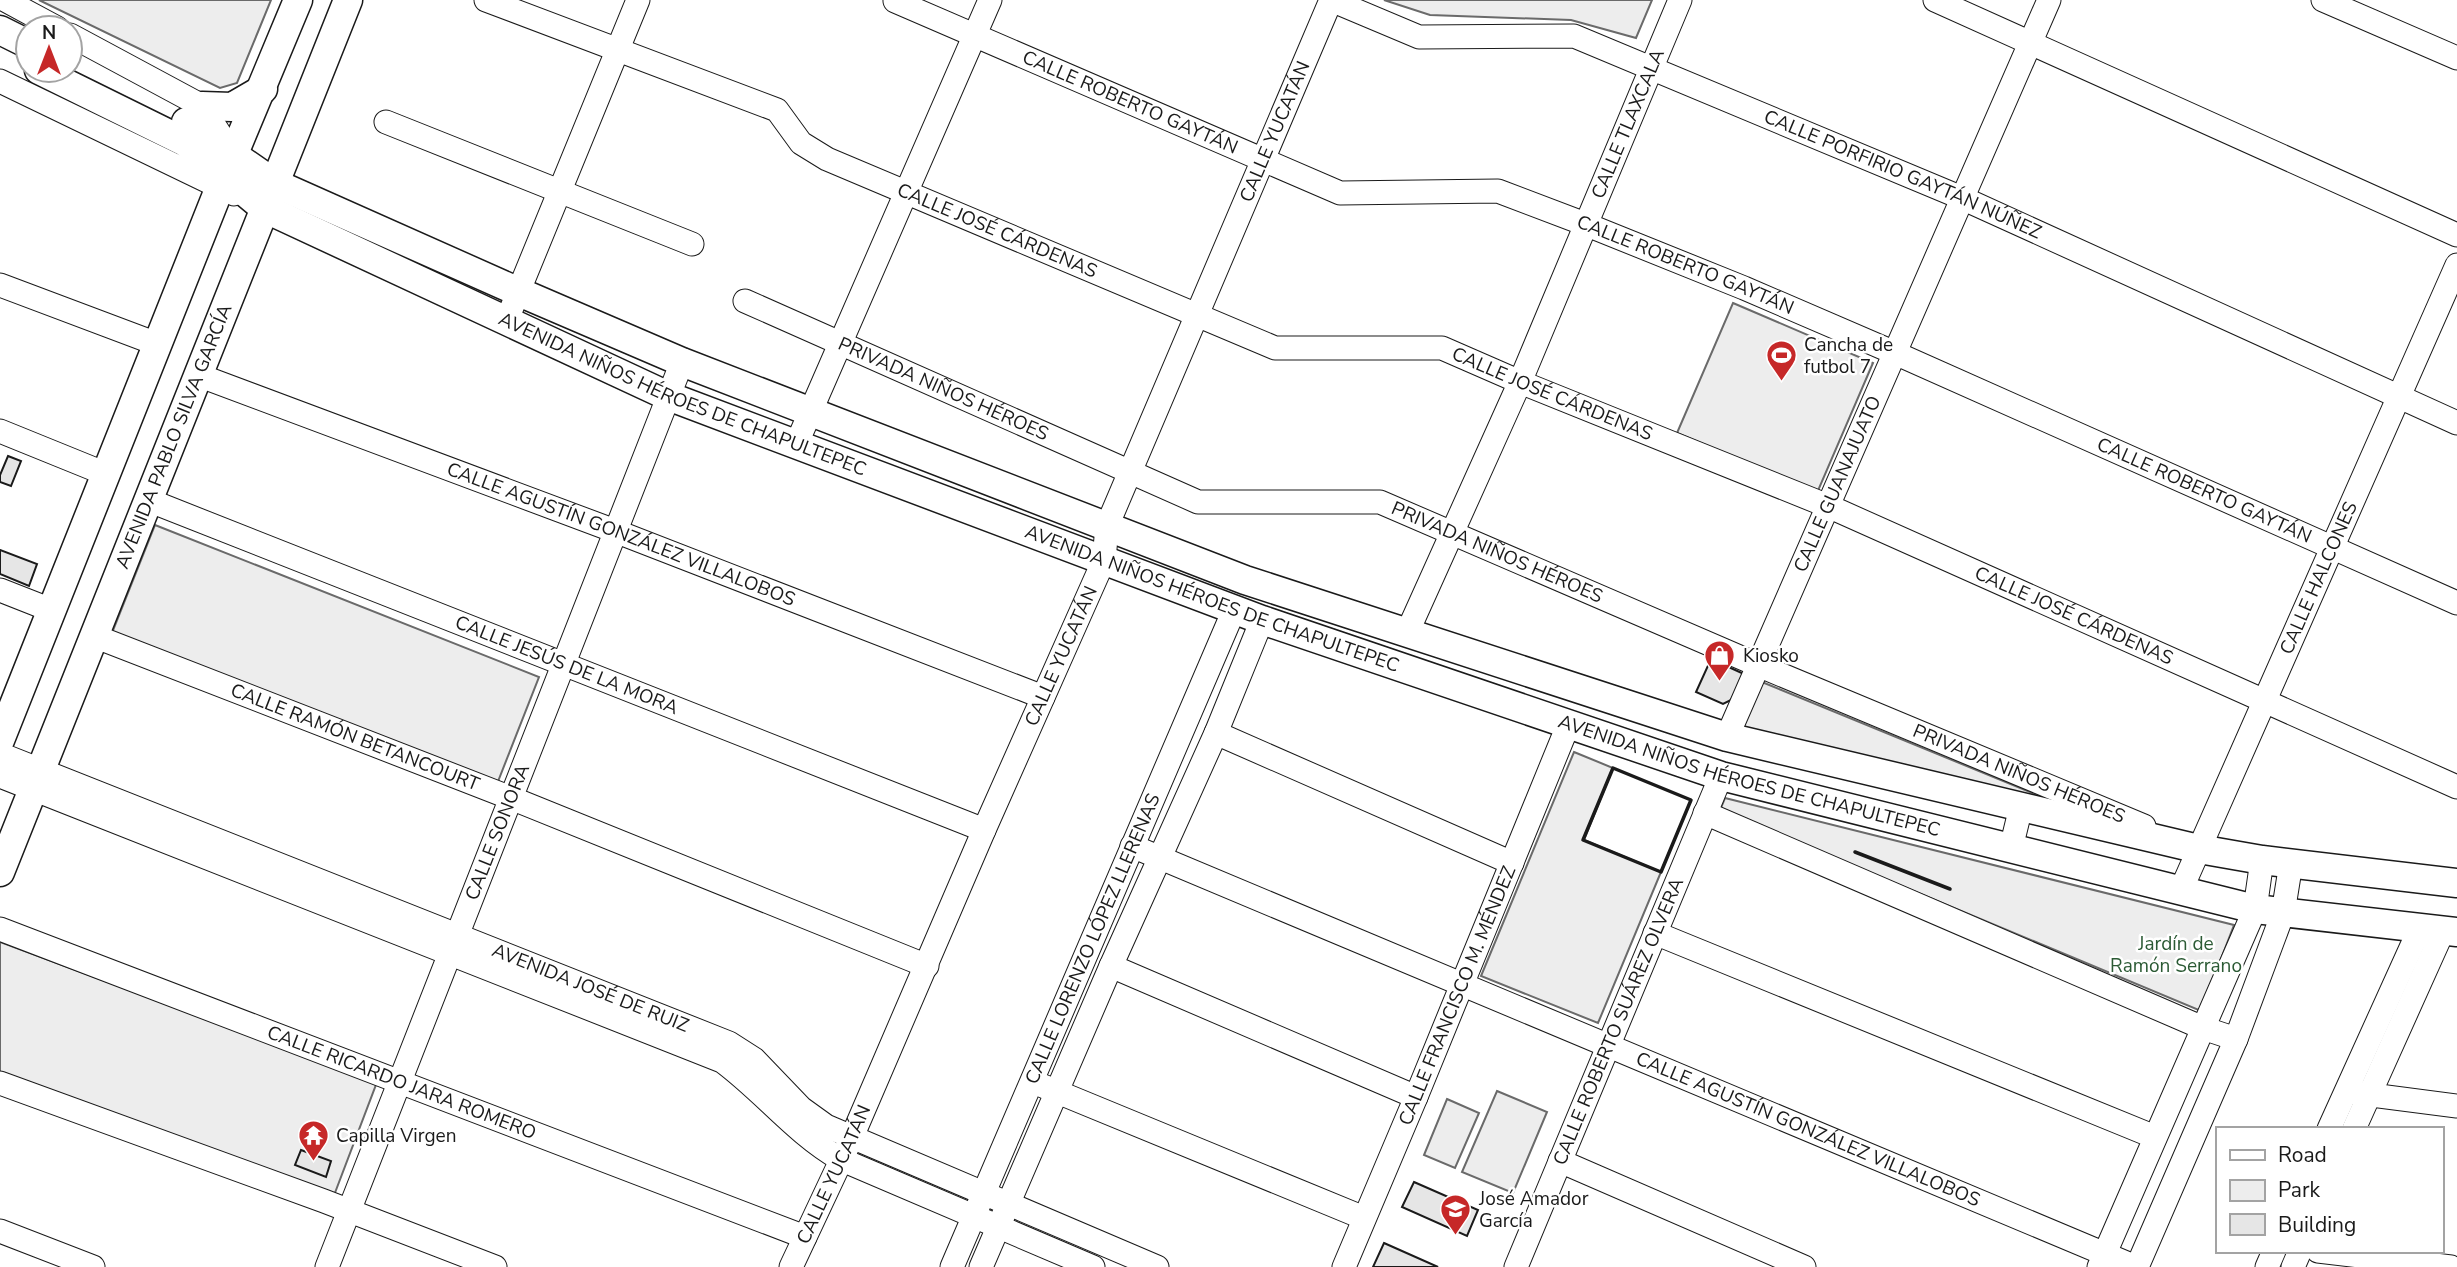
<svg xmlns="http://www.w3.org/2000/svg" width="2457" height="1267" font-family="'Nunito Sans',sans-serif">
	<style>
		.green { fill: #ededed; stroke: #6a6a6a; stroke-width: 2 }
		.building { fill: #e6e6e6; stroke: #1a1a1a; stroke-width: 2 }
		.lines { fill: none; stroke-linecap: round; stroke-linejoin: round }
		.minor-casing { stroke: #1a1a1a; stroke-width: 25 }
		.major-casing { stroke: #1a1a1a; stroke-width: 31 }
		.minor { stroke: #fff; stroke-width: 23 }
		.major { stroke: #fff; stroke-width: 28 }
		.wall { stroke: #1a1a1a; stroke-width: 3.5 }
		.labels { text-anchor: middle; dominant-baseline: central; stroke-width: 5; stroke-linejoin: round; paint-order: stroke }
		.street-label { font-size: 19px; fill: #1a1a1a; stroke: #fff }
		.poi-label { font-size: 19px; fill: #1a1a1a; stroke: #fff; text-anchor: start }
		.park-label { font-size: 19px; fill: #2b5a34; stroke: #fff }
	</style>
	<rect width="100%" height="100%" fill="#fff"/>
	<g class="green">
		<path d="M39 0H271L237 83 220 88Z"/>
		<path d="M1384 0H1652L1636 38 1571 20 1430 15Z"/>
		<path d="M1733 303 1873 363 1817 493 1677 433Z"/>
		<path d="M155 525 539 677 497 784 112 633Z"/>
		<path d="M1757 680 2069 808 1736 728Z"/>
		<path d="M1574 752 1613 768 1584 840 1661 872 1598 1023 1481 976Z"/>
		<path d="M1725 798 2234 925 2201 1011 1720 810Z"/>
		<path d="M0 942 377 1082 333 1198 0 1075Z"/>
		<path d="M1497 1091 1547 1112 1513 1193 1462 1172Z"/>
		<path d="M1447 1099 1479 1113 1455 1168 1424 1155Z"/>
	</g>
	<g class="building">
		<path d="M8 456 21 461 11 486 0 482V475Z"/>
		<path d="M0 550 37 564 29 586 0 574Z"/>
		<path d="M1711 659 1744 674 1731 700 1723 704 1696 692Z"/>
		<path d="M301 1150 331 1161 326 1177 295 1165Z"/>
		<path d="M1414 1182 1478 1210 1467 1236 1402 1207Z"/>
		<path d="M1384 1243 1438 1267H1373Z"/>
	</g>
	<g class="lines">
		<defs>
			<g id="minor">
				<path d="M5 0 57 28"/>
				<path id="s1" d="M486 0 777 110 801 143 827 159 1275 348H1442L1520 382 1828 506 2457 787"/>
				<path id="s2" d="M1331 0 1419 37 1574 36 1962 198 2457 423"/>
				<path d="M1935 0 2457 235"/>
				<path d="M2323 0 2457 58"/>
				<path id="s3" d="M895 1 1340 193 1498 191 1585 224 1744 288 1895 353 2457 603"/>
				<path d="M70 35 202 106 230 150"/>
				<path d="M0 81 234 194"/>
				<path d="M386 122 692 244"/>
				<path d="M0 285 157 344"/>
				<path id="s4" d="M745 301 1198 502H1380L1758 665 2144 826"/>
				<path d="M506 322 638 0"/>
				<path id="s5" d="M198 375 615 531 1043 697"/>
				<path d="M0 431 106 474"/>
				<path d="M796 445 990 0"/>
				<path id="s6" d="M148 500 984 830"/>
				<path d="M0 590 51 610"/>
				<path id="s7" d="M1407 633 1520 382 1680 0"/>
				<path id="s8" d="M94 636 511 798 927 966"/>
				<path d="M1216 733 1512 863"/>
				<path id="s9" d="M1727 737 2049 0"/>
				<path id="s10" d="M0 754 729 1043 754 1059 801 1108 826 1126 1157 1267"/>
				<path d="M0 776 722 1061C764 1092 795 1133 840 1159L1093 1267"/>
				<path d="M1705 813 2203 1028 2236 1039"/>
				<path id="s11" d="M1132 846 2136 1267"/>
				<path d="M2011 848 2021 807"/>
				<path id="s12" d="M2181 890 2457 265"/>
				<path id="s13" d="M0 929 805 1237"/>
				<path d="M1655 933 2155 1137"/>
				<path d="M1111 966 1416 1097"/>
				<path d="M0 1083 324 1201 495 1267"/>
				<path d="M1043 1086 1364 1218"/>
				<path d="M2356 1093 2457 1106"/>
				<path d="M2329 1129 2420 928"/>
				<path d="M2354 1129 2443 931"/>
				<path d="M1560 1161 1804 1267"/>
				<path d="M0 1231 93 1267"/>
				<path d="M2318 1251 2451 1267"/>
				<path id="s14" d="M327 1267 682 362"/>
				<path id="s15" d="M791 1267 852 1137 984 830 1104 560 1107 526 1331 0"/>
				<path id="s16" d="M952 1267 1234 610"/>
				<path d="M981 1267 1111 966 1216 733 1262 620"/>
				<path id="s17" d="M1344 1267 1416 1097 1569 723"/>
				<path id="s18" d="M1516 1267 1721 776"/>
				<path d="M2099 1267 2255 909 2262 860"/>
				<path d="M2137 1267 2236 1039 2283 913 2291 863"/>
				<path d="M2267 1267 2274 1251"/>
				<path d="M2293 1267 2300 1251"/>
			</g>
			<g id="major">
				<path d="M0 30 28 44"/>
				<path id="s19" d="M39 70 185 142 264 208 668 396 1262 620 1721 776 2255 909 2457 932"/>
				<path d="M202 106 232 107 263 89"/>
				<path d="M186 122 274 183 519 292 682 362 1245 580 1727 737 2199 849 2262 860 2457 883"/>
				<path d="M0 740 220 187 298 0"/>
				<path id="s20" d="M0 872 348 0"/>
			</g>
		</defs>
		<use href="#minor" class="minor-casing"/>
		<use href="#major" class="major-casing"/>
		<use href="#minor" class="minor"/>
		<use href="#major" class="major"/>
		<g class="wall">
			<path d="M1613 768 1691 800 1661 872 1583 840Z"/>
			<path d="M1855 852 1950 889"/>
		</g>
	</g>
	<defs>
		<symbol id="stadium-pin" viewBox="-11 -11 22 30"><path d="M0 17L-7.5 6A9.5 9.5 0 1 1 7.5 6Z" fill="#c62828" stroke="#fff"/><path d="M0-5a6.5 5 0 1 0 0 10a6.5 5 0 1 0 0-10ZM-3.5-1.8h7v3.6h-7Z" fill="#fff"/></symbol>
		<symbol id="shop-pin" viewBox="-11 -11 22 30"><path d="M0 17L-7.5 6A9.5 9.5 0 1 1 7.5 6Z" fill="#c62828" stroke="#fff"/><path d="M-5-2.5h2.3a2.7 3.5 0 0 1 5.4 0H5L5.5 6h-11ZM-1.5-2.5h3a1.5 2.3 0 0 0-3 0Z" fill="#fff"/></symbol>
		<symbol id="temple-pin" viewBox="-11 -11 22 30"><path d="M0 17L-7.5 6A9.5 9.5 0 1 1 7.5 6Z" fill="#c62828" stroke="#fff"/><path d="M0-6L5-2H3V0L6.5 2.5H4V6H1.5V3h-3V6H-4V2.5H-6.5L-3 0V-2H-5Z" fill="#fff"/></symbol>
		<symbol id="school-pin" viewBox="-11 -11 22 30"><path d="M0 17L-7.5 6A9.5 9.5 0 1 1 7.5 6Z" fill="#c62828" stroke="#fff"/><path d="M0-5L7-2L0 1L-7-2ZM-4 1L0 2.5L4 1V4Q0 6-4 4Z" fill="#fff"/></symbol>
	</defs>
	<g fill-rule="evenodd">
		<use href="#stadium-pin" x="1764" y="338" width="35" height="47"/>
		<use href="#shop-pin" x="1702" y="638" width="35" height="47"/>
		<use href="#temple-pin" x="296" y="1118" width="35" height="47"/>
		<use href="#school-pin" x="1438" y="1192" width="35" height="47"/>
	</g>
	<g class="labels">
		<g class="street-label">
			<text stroke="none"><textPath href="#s3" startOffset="256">CALLE ROBERTO GAYTÁN</textPath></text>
			<text stroke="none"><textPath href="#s7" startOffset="555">CALLE TLAXCALA</textPath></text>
			<text stroke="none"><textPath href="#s15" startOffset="1236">CALLE YUCATÁN</textPath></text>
			<text stroke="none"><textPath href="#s2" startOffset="607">CALLE PORFIRIO GAYTÁN NÚÑEZ</textPath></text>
			<text stroke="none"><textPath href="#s1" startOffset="567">CALLE JOSÉ CÁRDENAS</textPath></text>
			<text stroke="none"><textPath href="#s3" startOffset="844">CALLE ROBERTO GAYTÁN</textPath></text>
			<text stroke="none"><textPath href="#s4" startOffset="217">PRIVADA NIÑOS HÉROES</textPath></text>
			<text stroke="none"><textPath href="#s1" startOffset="1155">CALLE JOSÉ CÁRDENAS</textPath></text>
			<text stroke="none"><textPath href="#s19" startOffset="724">AVENIDA NIÑOS HÉROES DE CHAPULTEPEC</textPath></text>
			<text stroke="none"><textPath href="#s20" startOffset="469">AVENIDA PABLO SILVA GARCÍA</textPath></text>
			<text stroke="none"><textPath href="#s9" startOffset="276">CALLE GUANAJUATO</textPath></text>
			<text stroke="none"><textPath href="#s3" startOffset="1410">CALLE ROBERTO GAYTÁN</textPath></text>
			<text stroke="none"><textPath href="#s5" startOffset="452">CALLE AGUSTÍN GONZÁLEZ VILLALOBOS</textPath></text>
			<text stroke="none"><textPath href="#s4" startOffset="805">PRIVADA NIÑOS HÉROES</textPath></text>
			<text stroke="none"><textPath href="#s12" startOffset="341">CALLE HALCONES</textPath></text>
			<text stroke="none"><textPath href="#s19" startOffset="1292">AVENIDA NIÑOS HÉROES DE CHAPULTEPEC</textPath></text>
			<text stroke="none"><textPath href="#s1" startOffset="1722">CALLE JOSÉ CÁRDENAS</textPath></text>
			<text stroke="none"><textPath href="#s15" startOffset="668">CALLE YUCATÁN</textPath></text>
			<text stroke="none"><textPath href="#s6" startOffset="450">CALLE JESÚS DE LA MORA</textPath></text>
			<text stroke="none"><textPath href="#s8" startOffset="280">CALLE RAMÓN BETANCOURT</textPath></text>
			<text stroke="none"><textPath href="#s4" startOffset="1372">PRIVADA NIÑOS HÉROES</textPath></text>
			<text stroke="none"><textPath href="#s19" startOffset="1858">AVENIDA NIÑOS HÉROES DE CHAPULTEPEC</textPath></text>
			<text stroke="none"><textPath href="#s14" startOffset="467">CALLE SONORA</textPath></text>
			<text stroke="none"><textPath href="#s16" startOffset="357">CALLE LORENZO LÓPEZ LLERENAS</textPath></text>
			<text stroke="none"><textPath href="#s10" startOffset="635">AVENIDA JOSÉ DE RUIZ</textPath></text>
			<text stroke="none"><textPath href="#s17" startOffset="294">CALLE FRANCISCO M. MÉNDEZ</textPath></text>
			<text stroke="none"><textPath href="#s18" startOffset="266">CALLE ROBERTO SUÁREZ OLVERA</textPath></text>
			<text stroke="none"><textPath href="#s13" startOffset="430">CALLE RICARDO JARA ROMERO</textPath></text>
			<text stroke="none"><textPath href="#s11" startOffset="733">CALLE AGUSTÍN GONZÁLEZ VILLALOBOS</textPath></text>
			<text stroke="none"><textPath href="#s15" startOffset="102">CALLE YUCATÁN</textPath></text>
		</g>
		<g class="poi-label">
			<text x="1804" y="345">Cancha de<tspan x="1804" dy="22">futbol 7</tspan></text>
			<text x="1743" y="656">Kiosko</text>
			<text x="336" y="1136">Capilla Virgen</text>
			<text x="1479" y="1199">José Amador<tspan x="1479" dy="22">García</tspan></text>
		</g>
		<g class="park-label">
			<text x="2176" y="944">Jardín de<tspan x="2176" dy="22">Ramón Serrano</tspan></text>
		</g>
	</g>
	<rect x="2216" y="1127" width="228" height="126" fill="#ffffff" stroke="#a3a3a3" stroke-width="2"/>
	<rect x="2230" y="1150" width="35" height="10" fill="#ffffff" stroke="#a3a3a3" stroke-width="2"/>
	<text x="2278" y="1162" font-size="21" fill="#1a1a1a">Road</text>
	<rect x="2230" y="1180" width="35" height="21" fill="#ededed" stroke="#a3a3a3" stroke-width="2"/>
	<text x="2278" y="1197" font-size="21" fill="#1a1a1a">Park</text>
	<rect x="2230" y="1214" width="35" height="21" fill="#e6e6e6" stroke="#a3a3a3" stroke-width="2"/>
	<text x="2278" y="1232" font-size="21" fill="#1a1a1a">Building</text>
	<g transform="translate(49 49)"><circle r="33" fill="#ffffff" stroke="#a3a3a3" stroke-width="2"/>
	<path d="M0-5L12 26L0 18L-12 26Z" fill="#c62828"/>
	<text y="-10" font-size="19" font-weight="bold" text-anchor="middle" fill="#1a1a1a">N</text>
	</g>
</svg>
